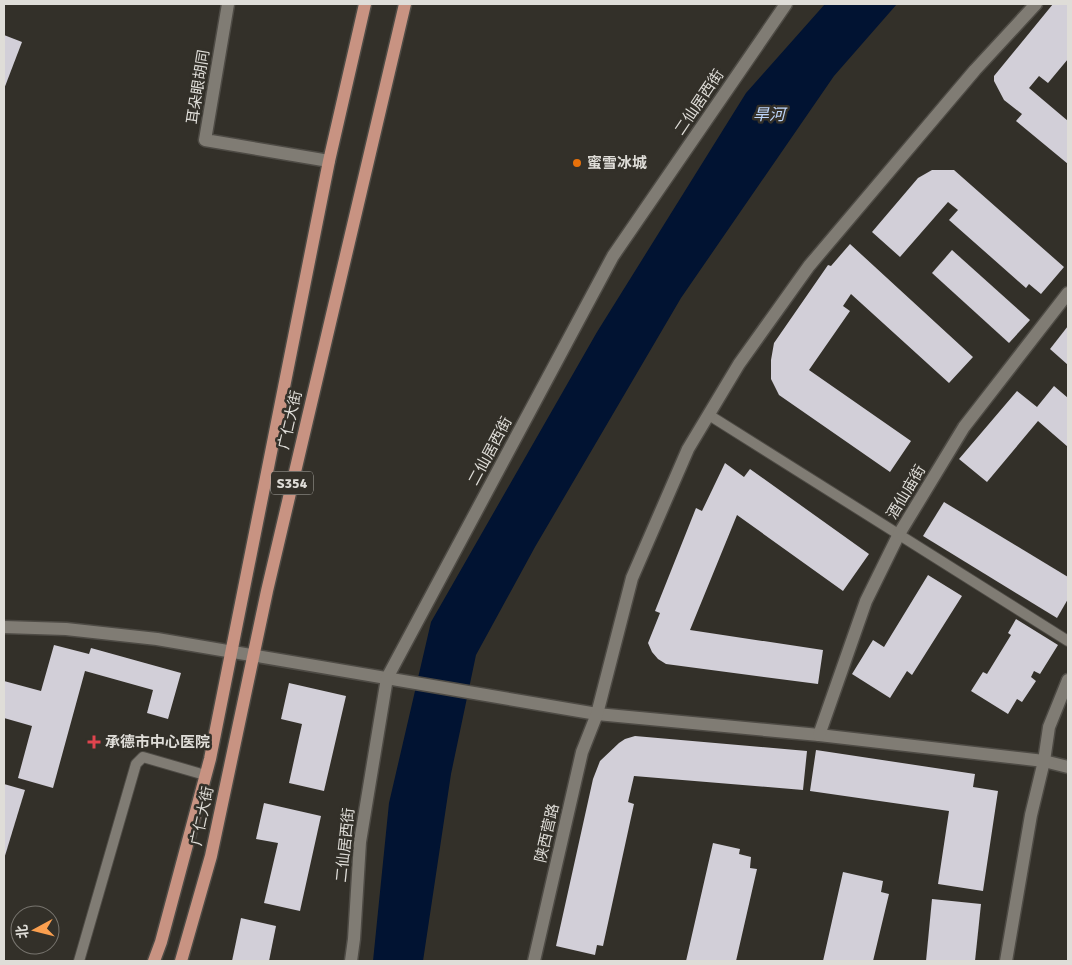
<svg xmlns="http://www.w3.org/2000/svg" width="1072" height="965" font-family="Signika,'Noto Sans SC',sans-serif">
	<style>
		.water { fill: #011332 }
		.building { fill: #d2cfd8 }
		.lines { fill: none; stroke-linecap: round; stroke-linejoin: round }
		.lane-casing { stroke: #4e4b45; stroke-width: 12 }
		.street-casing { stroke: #4e4b45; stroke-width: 15 }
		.primary-casing { stroke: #4e4b45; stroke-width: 15 }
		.lane { stroke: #807c74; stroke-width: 10 }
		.street { stroke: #807c74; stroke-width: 12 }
		.primary { stroke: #c89382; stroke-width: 12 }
		.food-dot { fill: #e8710a; stroke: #333029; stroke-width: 2 }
		.health-dot { fill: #e0444e; stroke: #333029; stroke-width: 2 }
		.labels { text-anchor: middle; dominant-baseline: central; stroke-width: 5; stroke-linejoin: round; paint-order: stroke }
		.shield { fill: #333029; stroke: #aba9a4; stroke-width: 1 }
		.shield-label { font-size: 14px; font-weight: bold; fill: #dfddd8 }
		.street-label { font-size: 15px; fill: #dfddd8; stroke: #333029 }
		.poi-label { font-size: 15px; font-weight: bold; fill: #dfddd8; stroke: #333029; text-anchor: start }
		.water-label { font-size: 16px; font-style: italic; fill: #bed6fb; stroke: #333029 }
	</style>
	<rect width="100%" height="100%" fill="#333029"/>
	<path class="water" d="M825 4H897L834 76 681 298 535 547 476 655 451 774 423 961H373L389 803 431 622 597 332 746 93Z"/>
	<g class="building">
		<path d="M1053 4H1068V59L1048 83 1039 76 1029 88 1068 121V164L1016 121 1022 114 1004 100 994 81V76Z"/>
		<path d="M4 35 22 42 4 89Z"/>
		<path d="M932 170H954L1064 267 1041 294 1029 284 1026 288 949 220 958 210 948 202 900 257 872 232 918 178Z"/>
		<path d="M850 244 973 357 949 383 851 294 843 306 850 311 809 370 911 441 890 472 779 395 771 379V360L774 343 828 265 831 266Z"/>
		<path d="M952 250 1030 320 1009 343 932 273Z"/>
		<path d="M1068 326V365L1050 349Z"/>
		<path d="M1054 386 1068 398V447L1038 421 987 482 959 459 1017 391 1037 407Z"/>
		<path d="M725 463 744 477 750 469 869 554 843 591 737 515 690 630 823 650 818 684 666 664 658 659 652 652 648 643 660 613 655 611 696 508 702 511Z"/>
		<path d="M944 502 1068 577V599L1057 618 923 536Z"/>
		<path d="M928 575 962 596 912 675 907 671 890 698 852 674 873 640 884 647Z"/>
		<path d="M1016 619 1058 645 1040 674 1034 671 1031 677 1036 681 1022 702 1017 699 1008 714 971 691 983 672 987 674 1011 635 1008 633Z"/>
		<path d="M54 645 89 654 91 648 181 673 168 719 147 713 153 690 85 671 53 788 18 778 32 726 4 718V681L41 691Z"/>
		<path d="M289 683 346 696 324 791 289 783 302 724 281 719Z"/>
		<path d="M635 736 807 751 803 790 634 776 628 802 634 804 603 946 597 945 595 955 556 946 593 779 600 761 619 743 625 739Z"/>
		<path d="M816 750 975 774 973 787 998 791 983 891 938 884 949 811 810 791Z"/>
		<path d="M4 784 25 790 4 859Z"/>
		<path d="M264 803 321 816 300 911 264 903 278 843 256 839Z"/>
		<path d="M713 843 740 849 739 854 751 857 750 868 757 869 736 961H686Z"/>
		<path d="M843 872 883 881 881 892 889 894 873 961H823Z"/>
		<path d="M932 899 981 904 975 961H926Z"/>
		<path d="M241 918 276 926 269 961H232Z"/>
	</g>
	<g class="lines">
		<defs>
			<g id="lane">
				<path d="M709 415 1068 641"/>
				<path d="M79 961 136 764 143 757 205 775"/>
			</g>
			<g id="street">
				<path d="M228 4 205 140 329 161"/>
				<path d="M4 627 66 629 157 639 597 714 819 735 1044 761 1068 767"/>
				<path d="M819 735 866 601 899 534 964 427 1068 293"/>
				<path d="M351 961 354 939 360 842 387 678 613 256 786 4"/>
				<path d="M534 961 582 752 597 714 632 578 688 449 739 364 809 266 975 70 1036 4"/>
				<path d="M1006 961 1031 815 1044 761 1049 727 1068 680"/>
			</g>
			<g id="primary">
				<path d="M154 961 161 942 210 759 329 161 365 4"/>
				<path d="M181 961 211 856 267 591 405 4"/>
			</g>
		</defs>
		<use href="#lane" class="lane-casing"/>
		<use href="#street" class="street-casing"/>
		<use href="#primary" class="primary-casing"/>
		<use href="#lane" class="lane"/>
		<use href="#street" class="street"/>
		<use href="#primary" class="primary"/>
	</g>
	<circle class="food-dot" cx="577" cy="163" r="5"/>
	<path class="health-dot" d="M91.5 734.5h5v5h5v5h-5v5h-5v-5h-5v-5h5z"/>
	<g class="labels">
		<rect class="shield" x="271" y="471.5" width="42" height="23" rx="4"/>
		<g class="shield-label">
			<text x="292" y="483">S354</text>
		</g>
		<g class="street-label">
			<text transform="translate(198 87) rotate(-81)">耳朵眼胡同</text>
			<text transform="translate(699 102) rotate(-56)">二仙居西街</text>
			<text transform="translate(290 420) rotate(-77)">广仁大街</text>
			<text transform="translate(490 451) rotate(-62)">二仙居西街</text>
			<text transform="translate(906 492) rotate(-59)">酒仙庙街</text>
			<text transform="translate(202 816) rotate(-78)">广仁大街</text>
			<text transform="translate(547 833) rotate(-77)">陕西营路</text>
			<text transform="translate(345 845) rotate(-84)">二仙居西街</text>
		</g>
		<g class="poi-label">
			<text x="587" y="163">蜜雪冰城</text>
			<text x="105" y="742">承德市中心医院</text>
		</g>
		<g class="water-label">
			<text x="769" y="115">旱河</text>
		</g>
	</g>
	<rect width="1072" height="965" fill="none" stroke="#dfddd8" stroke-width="10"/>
	<g transform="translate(35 930) rotate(263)"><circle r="24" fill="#333029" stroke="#78756f"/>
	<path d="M0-4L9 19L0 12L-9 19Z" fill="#fa9f4f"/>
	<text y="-8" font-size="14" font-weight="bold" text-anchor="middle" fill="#dfddd8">北</text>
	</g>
</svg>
